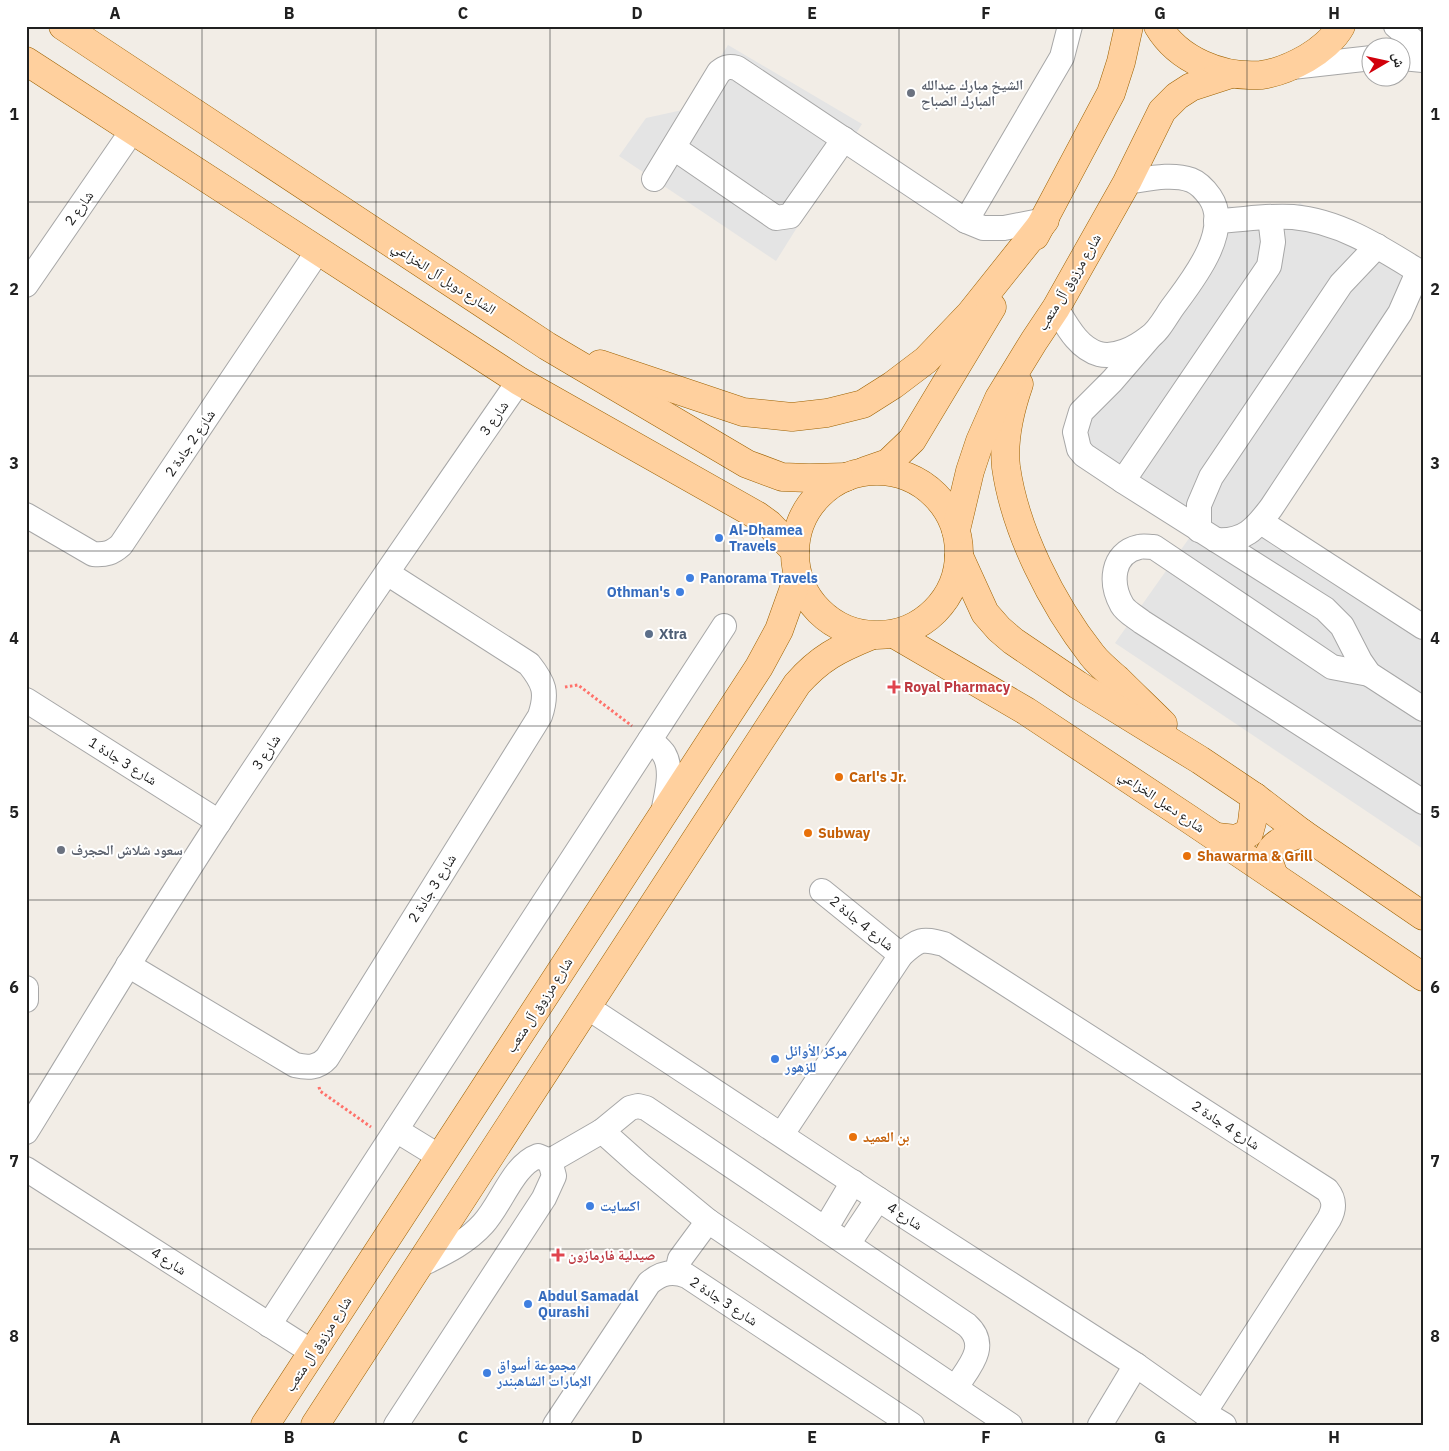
<svg xmlns="http://www.w3.org/2000/svg" width="1449" height="1451" font-family="'IBM Plex Sans','Noto Naskh Arabic',sans-serif">
	<style>
		.parking { fill: #e4e4e4 }
		.lines { fill: none; stroke-linecap: round; stroke-linejoin: round }
		.minor-casing { stroke: #a7a7a7; stroke-width: 26 }
		.major-casing { stroke: #9d6100; stroke-width: 29 }
		.path { stroke: #ff716a; stroke-width: 3; stroke-dasharray: 2.5 2.5; stroke-linecap: butt }
		.minor { stroke: #fff; stroke-width: 24 }
		.major { stroke: #ffd09e; stroke-width: 28 }
		.grid { fill: none; stroke: #202020; stroke-width: 1; stroke-opacity: 0.55 }
		.worship-dot { fill: #6b7280; stroke: #fff; stroke-width: 2 }
		.shop-dot { fill: #3f7fe0; stroke: #fff; stroke-width: 2 }
		.service-dot { fill: #5c6f8a; stroke: #fff; stroke-width: 2 }
		.health-dot { fill: #e0444e; stroke: #fff; stroke-width: 2 }
		.food-dot { fill: #e8710a; stroke: #fff; stroke-width: 2 }
		.labels { text-anchor: middle; dominant-baseline: central; stroke-width: 4; stroke-linejoin: round; paint-order: stroke }
		.worship-label { font-size: 14px; font-weight: bold; fill: #5b616d; stroke: #fff; text-anchor: start }
		.street-label { font-size: 14px; fill: #202020; stroke: #fff }
		.shop-label { font-size: 14px; font-weight: bold; fill: #366cbe; stroke: #fff; text-anchor: start }
		.service-label { font-size: 14px; font-weight: bold; fill: #4e5e75; stroke: #fff; text-anchor: start }
		.health-label { font-size: 14px; font-weight: bold; fill: #be3a42; stroke: #fff; text-anchor: start }
		.food-label { font-size: 14px; font-weight: bold; fill: #c56008; stroke: #fff; text-anchor: start }
		.neatline { fill: none; stroke: #202020; stroke-width: 2 }
		.grid-label { font-size: 16px; text-anchor: middle; font-weight: bold; fill: #202020 }
	</style>
	<rect width="100%" height="100%" fill="#f2ede6"/>
	<g class="parking">
		<path d="M728 45 862 124 776 261 619 156 646 118 687 109Z"/>
		<path d="M1300 203 1418 272 1254 526 1423 629V849L1115 643 1197 527 1065 438 1181 286 1229 206 1283 217Z"/>
	</g>
	<g class="lines">
		<defs>
			<g id="minor">
				<path d="M1396 26 1418 45 1423 47"/>
				<path d="M1402 58 1423 60"/>
				<path d="M1292 67 1372 58"/>
				<path d="M674 148 776 218 790 216 844 139"/>
				<path d="M654 179 719 72C725 67 729 66 737 68L966 221 983 228H1004L1045 220"/>
				<path d="M966 221 1062 57 1070 26"/>
				<path d="M1216 221C1242 220 1268 215 1293 217 1341 221 1384 250 1423 274"/>
				<path d="M26 285 132 131"/>
				<path d="M1056 308C1067 326 1078 348 1099 354 1116 358 1135 348 1148 338 1158 332 1165 318 1172 308 1191 282 1233 231 1210 197 1205 190 1199 183 1191 180 1171 173 1148 179 1127 182"/>
				<path d="M1150 337 1112 381 1081 412 1075 432 1079 449 1084 455 1123 481 1325 609 1342 626 1360 661 1369 674 1423 709"/>
				<path d="M1123 481 1269 266 1273 242 1270 217"/>
				<path d="M26 515 93 554C106 555 112 553 121 545L318 251"/>
				<path d="M1261 522 1423 627"/>
				<path d="M1199 530V505L1211 477 1341 284 1377 246"/>
				<path d="M1216 540C1244 542 1255 529 1271 508L1400 313 1418 272"/>
				<path d="M1369 674 1332 667 1154 547C1149 547 1143 546 1139 547 1111 553 1110 584 1122 605 1126 612 1136 617 1142 622L1423 802"/>
				<path d="M26 700 219 822"/>
				<path d="M650 740C654 744 661 749 664 754 674 771 666 796 663 813"/>
				<path d="M822 891 901 955"/>
				<path d="M128 965 295 1065C308 1068 318 1068 327 1058L540 716C548 692 544 683 529 664L387 573"/>
				<path d="M26 988V1000"/>
				<path d="M587 1007 878 1199 1136 1365 1204 1413 1224 1425"/>
				<path d="M396 1130 440 1157"/>
				<path d="M602 1131 640 1165 708 1221 1010 1425"/>
				<path d="M26 1132C90 1028 152 924 219 822 317 673 418 527 519 381"/>
				<path d="M782 1134 901 955C919 939 921 938 944 944L1327 1190C1335 1200 1335 1208 1329 1219L1204 1413"/>
				<path d="M550 1161 602 1131 630 1108 638 1106 646 1108 967 1325C990 1346 969 1367 956 1387"/>
				<path d="M26 1169 312 1352"/>
				<path d="M825 1229 853 1182"/>
				<path d="M848 1244 878 1199"/>
				<path d="M677 1272 680 1259 708 1221"/>
				<path d="M269 1325 724 626"/>
				<path d="M396 1425 544 1198 554 1176 550 1161 538 1156C513 1165 501 1205 483 1224 465 1244 442 1254 418 1266"/>
				<path d="M555 1425 649 1283C661 1273 672 1270 687 1276L912 1425"/>
				<path d="M1100 1425 1136 1365"/>
			</g>
			<g id="major">
				<path d="M63 26 547 346 747 464 782 477 809 478 846 477"/>
				<path d="M1158 26C1178 60 1222 78 1261 75 1277 73 1293 66 1307 58 1319 51 1334 39 1341 26"/>
				<path d="M26 61 519 381 758 516 769 524 795 551"/>
				<path d="M1035 236 1111 93 1121 62 1129 26"/>
				<path d="M600 364 743 412 792 417 827 413 863 404 893 385 926 360 970 314 1045 220"/>
				<path d="M1019 384C1010 410 1003 440 1006 467 1015 531 1052 604 1092 655 1099 664 1109 672 1117 679 1132 694 1148 709 1163 724"/>
				<circle cx="877" cy="553" r="82"/>
				<path d="M865 471 888 463 912 440 992 307"/>
				<path d="M956 530 970 471 980 441 999 398 1034 341 1056 308 1127 182 1162 111 1177 96 1191 87 1231 74"/>
				<path d="M959 556 985 613 999 629 1013 641 1078 685 1200 760 1255 797 1302 833 1423 916"/>
				<path d="M894 634 1026 711 1189 819 1423 977"/>
				<path d="M1217 837 1236 839 1249 833 1252 822 1255 797"/>
				<path d="M1274 876C1272 870 1268 861 1269 856 1271 842 1291 837 1302 833"/>
				<path d="M265 1425 759 667 779 630 798 577"/>
				<path d="M315 1425 797 684C820 658 838 649 870 636"/>
			</g>
		</defs>
		<use href="#minor" class="minor-casing"/>
		<use href="#major" class="major-casing"/>
		<g class="path">
			<path d="M565 687 578 685 632 726"/>
			<path d="M319 1087 320 1091 371 1127"/>
		</g>
		<use href="#minor" class="minor"/>
		<use href="#major" class="major"/>
	</g>
	<path class="grid" d="M202 26V1425M376 26V1425M550 26V1425M724 26V1425M899 26V1425M1073 26V1425M1247 26V1425M26 202H1423M26 376H1423M26 551H1423M26 726H1423M26 900H1423M26 1074H1423M26 1249H1423"/>
	<g class="worship-dot">
		<circle cx="911" cy="93" r="5"/>
		<circle cx="61" cy="850" r="5"/>
	</g>
	<g class="shop-dot">
		<circle cx="719" cy="538" r="5"/>
		<circle cx="690" cy="578" r="5"/>
		<circle cx="680" cy="592" r="5"/>
		<circle cx="775" cy="1059" r="5"/>
		<circle cx="590" cy="1206" r="5"/>
		<circle cx="528" cy="1304" r="5"/>
		<circle cx="487" cy="1373" r="5"/>
	</g>
	<circle class="service-dot" cx="649" cy="634" r="5"/>
	<g class="health-dot">
		<path d="M891.5 679.5h5v5h5v5h-5v5h-5v-5h-5v-5h5z"/>
		<path d="M555.5 1247.5h5v5h5v5h-5v5h-5v-5h-5v-5h5z"/>
	</g>
	<g class="food-dot">
		<circle cx="839" cy="777" r="5"/>
		<circle cx="808" cy="833" r="5"/>
		<circle cx="1187" cy="856" r="5"/>
		<circle cx="853" cy="1137" r="5"/>
	</g>
	<g class="labels">
		<g class="worship-label">
			<text x="921" y="85">الشيخ مبارك عبدالله<tspan x="921" dy="16">المبارك الصباح</tspan></text>
			<text x="71" y="850">سعود شلاش الحجرف</text>
		</g>
		<g class="street-label">
			<text transform="translate(79 208) rotate(-55)">شارع 2</text>
			<text transform="translate(444 278) rotate(33)">الشارع دوبل آل الخزاعي</text>
			<text transform="translate(1069 282) rotate(-59)">شارع مرزوق آل متعب</text>
			<text transform="translate(494 418) rotate(-55)">شارع 3</text>
			<text transform="translate(190 443) rotate(-56)">شارع 2 جادة 2</text>
			<text transform="translate(266 752) rotate(-56)">شارع 3</text>
			<text transform="translate(123 761) rotate(32)">شارع 3 جادة 1</text>
			<text transform="translate(1162 801) rotate(34)">شارع دعبل الخزاعي</text>
			<text transform="translate(432 888) rotate(-58)">شارع 3 جادة 2</text>
			<text transform="translate(862 923) rotate(39)">شارع 4 جادة 2</text>
			<text transform="translate(539 1005) rotate(-57)">شارع مرزوق آل متعب</text>
			<text transform="translate(1226 1125) rotate(33)">شارع 4 جادة 2</text>
			<text transform="translate(905 1216) rotate(33)">شارع 4</text>
			<text transform="translate(169 1261) rotate(33)">شارع 4</text>
			<text transform="translate(724 1301) rotate(33)">شارع 3 جادة 2</text>
			<text transform="translate(318 1344) rotate(-57)">شارع مرزوق آل متعب</text>
		</g>
		<g class="shop-label">
			<text x="729" y="530">Al-Dhamea<tspan x="729" dy="16">Travels</tspan></text>
			<text x="700" y="578">Panorama Travels</text>
			<text x="670" y="592" text-anchor="end">Othman's</text>
			<text x="785" y="1051">مركز الأوائل<tspan x="785" dy="16">للزهور</tspan></text>
			<text x="600" y="1206">اكسايت</text>
			<text x="538" y="1296">Abdul Samadal<tspan x="538" dy="16">Qurashi</tspan></text>
			<text x="497" y="1365">مجموعة أسواق<tspan x="497" dy="16">الإمارات الشاهبندر</tspan></text>
		</g>
		<g class="service-label">
			<text x="659" y="634">Xtra</text>
		</g>
		<g class="health-label">
			<text x="904" y="687">Royal Pharmacy</text>
			<text x="568" y="1255">صيدلية فارمازون</text>
		</g>
		<g class="food-label">
			<text x="849" y="777">Carl's Jr.</text>
			<text x="818" y="833">Subway</text>
			<text x="1197" y="856">Shawarma &amp; Grill</text>
			<text x="863" y="1137">بن العميد</text>
		</g>
	</g>
	<rect width="1449" height="1451" fill="none" stroke="#ffffff" stroke-width="55"/>
	<g transform="translate(1386 62) rotate(81)"><circle r="24" fill="#ffffff" stroke="#a6a6a6"/>
	<path d="M0-4L9 19L0 12L-9 19Z" fill="#d1000b"/>
	<text y="-8" font-size="14" font-weight="bold" text-anchor="middle" fill="#202020">ش</text>
	</g>
	<rect x="28" y="28" width="1394" height="1396" class="neatline"/>
	<g class="grid-label">
		<text x="115" y="19">A</text>
		<text x="289" y="19">B</text>
		<text x="463" y="19">C</text>
		<text x="637" y="19">D</text>
		<text x="812" y="19">E</text>
		<text x="986" y="19">F</text>
		<text x="1160" y="19">G</text>
		<text x="1334" y="19">H</text>
		<text x="14" y="120">1</text>
		<text x="1435" y="120">1</text>
		<text x="14" y="295">2</text>
		<text x="1435" y="295">2</text>
		<text x="14" y="469">3</text>
		<text x="1435" y="469">3</text>
		<text x="14" y="644">4</text>
		<text x="1435" y="644">4</text>
		<text x="14" y="818">5</text>
		<text x="1435" y="818">5</text>
		<text x="14" y="993">6</text>
		<text x="1435" y="993">6</text>
		<text x="14" y="1167">7</text>
		<text x="1435" y="1167">7</text>
		<text x="14" y="1342">8</text>
		<text x="1435" y="1342">8</text>
		<text x="115" y="1443">A</text>
		<text x="289" y="1443">B</text>
		<text x="463" y="1443">C</text>
		<text x="637" y="1443">D</text>
		<text x="812" y="1443">E</text>
		<text x="986" y="1443">F</text>
		<text x="1160" y="1443">G</text>
		<text x="1334" y="1443">H</text>
	</g>
</svg>
